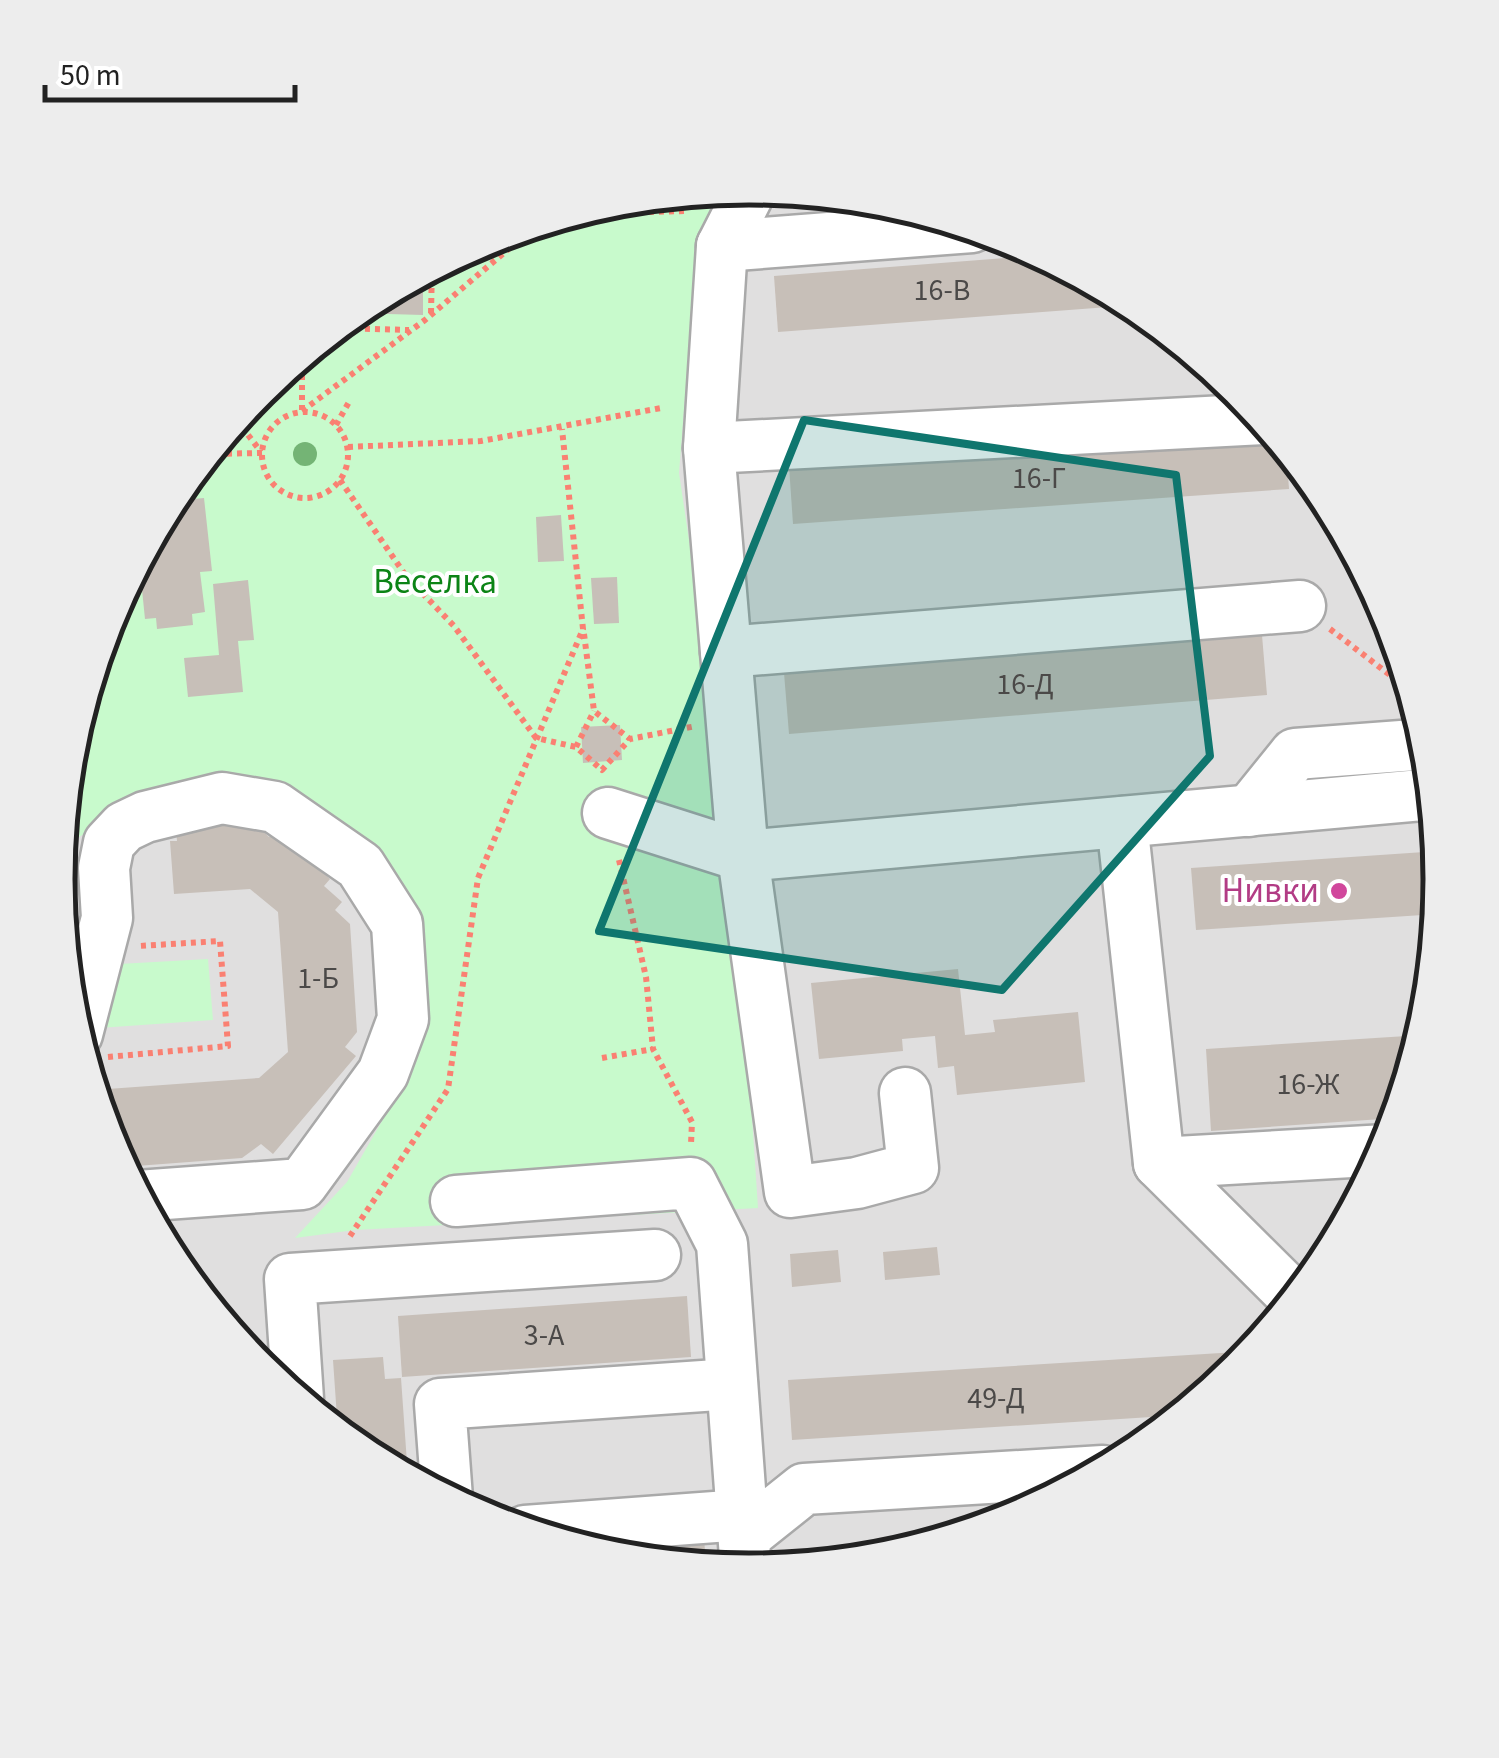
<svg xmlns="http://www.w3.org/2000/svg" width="1499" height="1758" font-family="'Source Sans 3',sans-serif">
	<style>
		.residential { fill: #e0dfdf }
		.park { fill: #c8facc }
		.building { fill: #c7bfb8 }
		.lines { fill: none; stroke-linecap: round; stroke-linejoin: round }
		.minor-casing { stroke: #a9a9a9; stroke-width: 55 }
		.path { stroke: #fa8072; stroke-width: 6; stroke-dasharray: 5 5; stroke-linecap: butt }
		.minor { stroke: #fff; stroke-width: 50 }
		.tree { fill: #74b475 }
		.marked { fill: #0f766e; fill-opacity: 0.2; stroke: #0f766e; stroke-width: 8; stroke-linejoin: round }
		.hotel-dot { fill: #d1479c; stroke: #fff; stroke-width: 4 }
		.labels { text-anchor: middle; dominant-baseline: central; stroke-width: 8; stroke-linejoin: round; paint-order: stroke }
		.number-label { font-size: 30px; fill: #4b4948 }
		.park-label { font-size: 35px; fill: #0c8416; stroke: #fff }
		.hotel-label { font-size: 35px; fill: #b23c85; stroke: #fff; text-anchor: end }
		.rim { fill: none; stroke: #222; stroke-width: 5 }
	</style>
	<rect width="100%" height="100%" fill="#f2efe9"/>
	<circle class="residential" cx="749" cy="879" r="690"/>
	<g class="park">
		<path d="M719 190 697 243 679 473 714 708 741 951 758 1208 355 1230 295 1238 347 1182 402 1086 426 1022 423 921 380 850 284 790 121 812 64 846 74 910 61 911C43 736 135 508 262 388 327 327 402 278 482 241 556 207 639 198 719 190Z"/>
		<path d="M208 959 213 1020 99 1028 119 964Z"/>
	</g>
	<g class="building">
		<path d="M1044 255 1135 305 778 332 774 276Z"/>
		<path d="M423 273V315L353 313 366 303Z"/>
		<path d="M1274 432 1286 447 1289 489 793 524 789 466Z"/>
		<path d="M204 498 212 571 200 572 205 612 192 614 193 625 157 629 156 618 145 619 139 560 171 501Z"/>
		<path d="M561 515 564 561 538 562 536 517Z"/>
		<path d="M617 577 619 623 594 624 591 578Z"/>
		<path d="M248 580 254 640 238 641 243 692 188 697 184 658 219 655 213 584Z"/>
		<path d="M1262 635 1267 695 789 734 784 673Z"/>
		<path d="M620 725 622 760 583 763 581 727Z"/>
		<path d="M227 815 242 828 250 819 269 837 276 830 330 879 324 886 342 902 335 910 350 924 357 1032 345 1047 356 1056 273 1154 261 1144 242 1158 123 1167 110 1143 94 1090 259 1078 288 1052 278 912 250 889 174 894 170 841H177L175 818Z"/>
		<path d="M1439 851 1438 914 1196 930 1191 868Z"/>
		<path d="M958 969 965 1035 995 1032 993 1020 1078 1012 1085 1082 957 1095 954 1066 938 1068 935 1036 902 1039 903 1051 819 1059 811 983Z"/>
		<path d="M1422 1035 1396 1118 1211 1131 1206 1049Z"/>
		<path d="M937 1247 940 1275 885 1280 883 1252Z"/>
		<path d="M838 1250 841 1282 792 1287 790 1254Z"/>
		<path d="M687 1296 691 1357 402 1377 398 1316Z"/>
		<path d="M1253 1351 1182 1415 792 1440 788 1380Z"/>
		<path d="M383 1357 385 1379 401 1378 408 1477 365 1454 338 1432 333 1360Z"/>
		<path d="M704 1537 706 1567 614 1558 577 1546Z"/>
	</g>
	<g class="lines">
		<defs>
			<g id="minor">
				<path d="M752 187 722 246 709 448 743 856 1433 794"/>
				<path d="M722 246 972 227"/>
				<path d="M709 448 1263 419"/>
				<path d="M726 652 1300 606"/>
				<path d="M1249 811 1295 754 1428 744"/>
				<path d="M608 813 743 856 790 1192 857 1183 913 1168 905 1093"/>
				<path d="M1122 822 1159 1163 1296 1299"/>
				<path d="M77 1034 107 918 104 868 109 843 124 827 145 817 222 798 275 807 360 866 397 924 403 1019 383 1073 302 1184 138 1196"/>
				<path d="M1159 1163 1386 1150"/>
				<path d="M456 1201 691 1183 722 1244 746 1571"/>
				<path d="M298 1399 290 1279 655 1255"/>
				<path d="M447 1498 440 1404 732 1384"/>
				<path d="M525 1531 742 1515"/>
				<path d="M744 1537 804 1489 1103 1471"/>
			</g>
		</defs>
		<use href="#minor" class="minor-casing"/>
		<g class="path">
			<path d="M569 214 688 211"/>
			<path d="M431 313 432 268"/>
			<path d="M335 328 409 330"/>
			<path d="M302 410V355"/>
			<path d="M302 411 425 320 539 223"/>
			<circle cx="305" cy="455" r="43"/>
			<path d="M236 419 261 452"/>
			<path d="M336 425 349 402"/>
			<path d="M348 447 481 441 661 408"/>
			<path d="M207 454 262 453"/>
			<path d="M340 480 406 576 454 626 536 738 576 747 602 770 630 739 696 726"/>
			<path d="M1330 629 1412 692"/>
			<path d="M584 634 594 711 630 739"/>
			<path d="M576 747 594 711"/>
			<path d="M619 860 646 977 653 1049 692 1122 691 1144"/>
			<path d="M108 1057 228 1046 220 941 139 946"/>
			<path d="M602 1058 653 1049"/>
			<path d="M350 1236 448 1089 478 878 583 629 562 429"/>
		</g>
		<use href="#minor" class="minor"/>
	</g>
	<circle class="tree" cx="305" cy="454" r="12"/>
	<path class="marked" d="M804 420 1176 475 1210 756 1002 990 599 931Z"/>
	<circle class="hotel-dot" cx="1339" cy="891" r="10"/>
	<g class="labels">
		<g class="number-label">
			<text x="942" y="290">16-В</text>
			<text x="1039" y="478">16-Г</text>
			<text x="1025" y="684">16-Д</text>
			<text x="318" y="978">1-Б</text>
			<text x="1308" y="1084">16-Ж</text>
			<text x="544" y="1335">3-А</text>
			<text x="996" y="1398">49-Д</text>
		</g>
		<g class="park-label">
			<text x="435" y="582">Веселка</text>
		</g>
		<g class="hotel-label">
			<text x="1319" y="891">Нивки</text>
		</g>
	</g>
	<path d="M0 0H1499V1758H0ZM75 879a674 674 0 1 1 1348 0a674 674 0 1 1-1348 0Z" fill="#ededed" fill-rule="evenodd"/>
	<path class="rim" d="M75 879a674 674 0 1 1 1348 0a674 674 0 1 1-1348 0Z"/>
	<path d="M45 85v15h250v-15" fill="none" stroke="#222222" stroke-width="5"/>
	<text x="60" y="85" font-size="30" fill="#222222" stroke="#ffffff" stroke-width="8" paint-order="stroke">50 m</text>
</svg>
